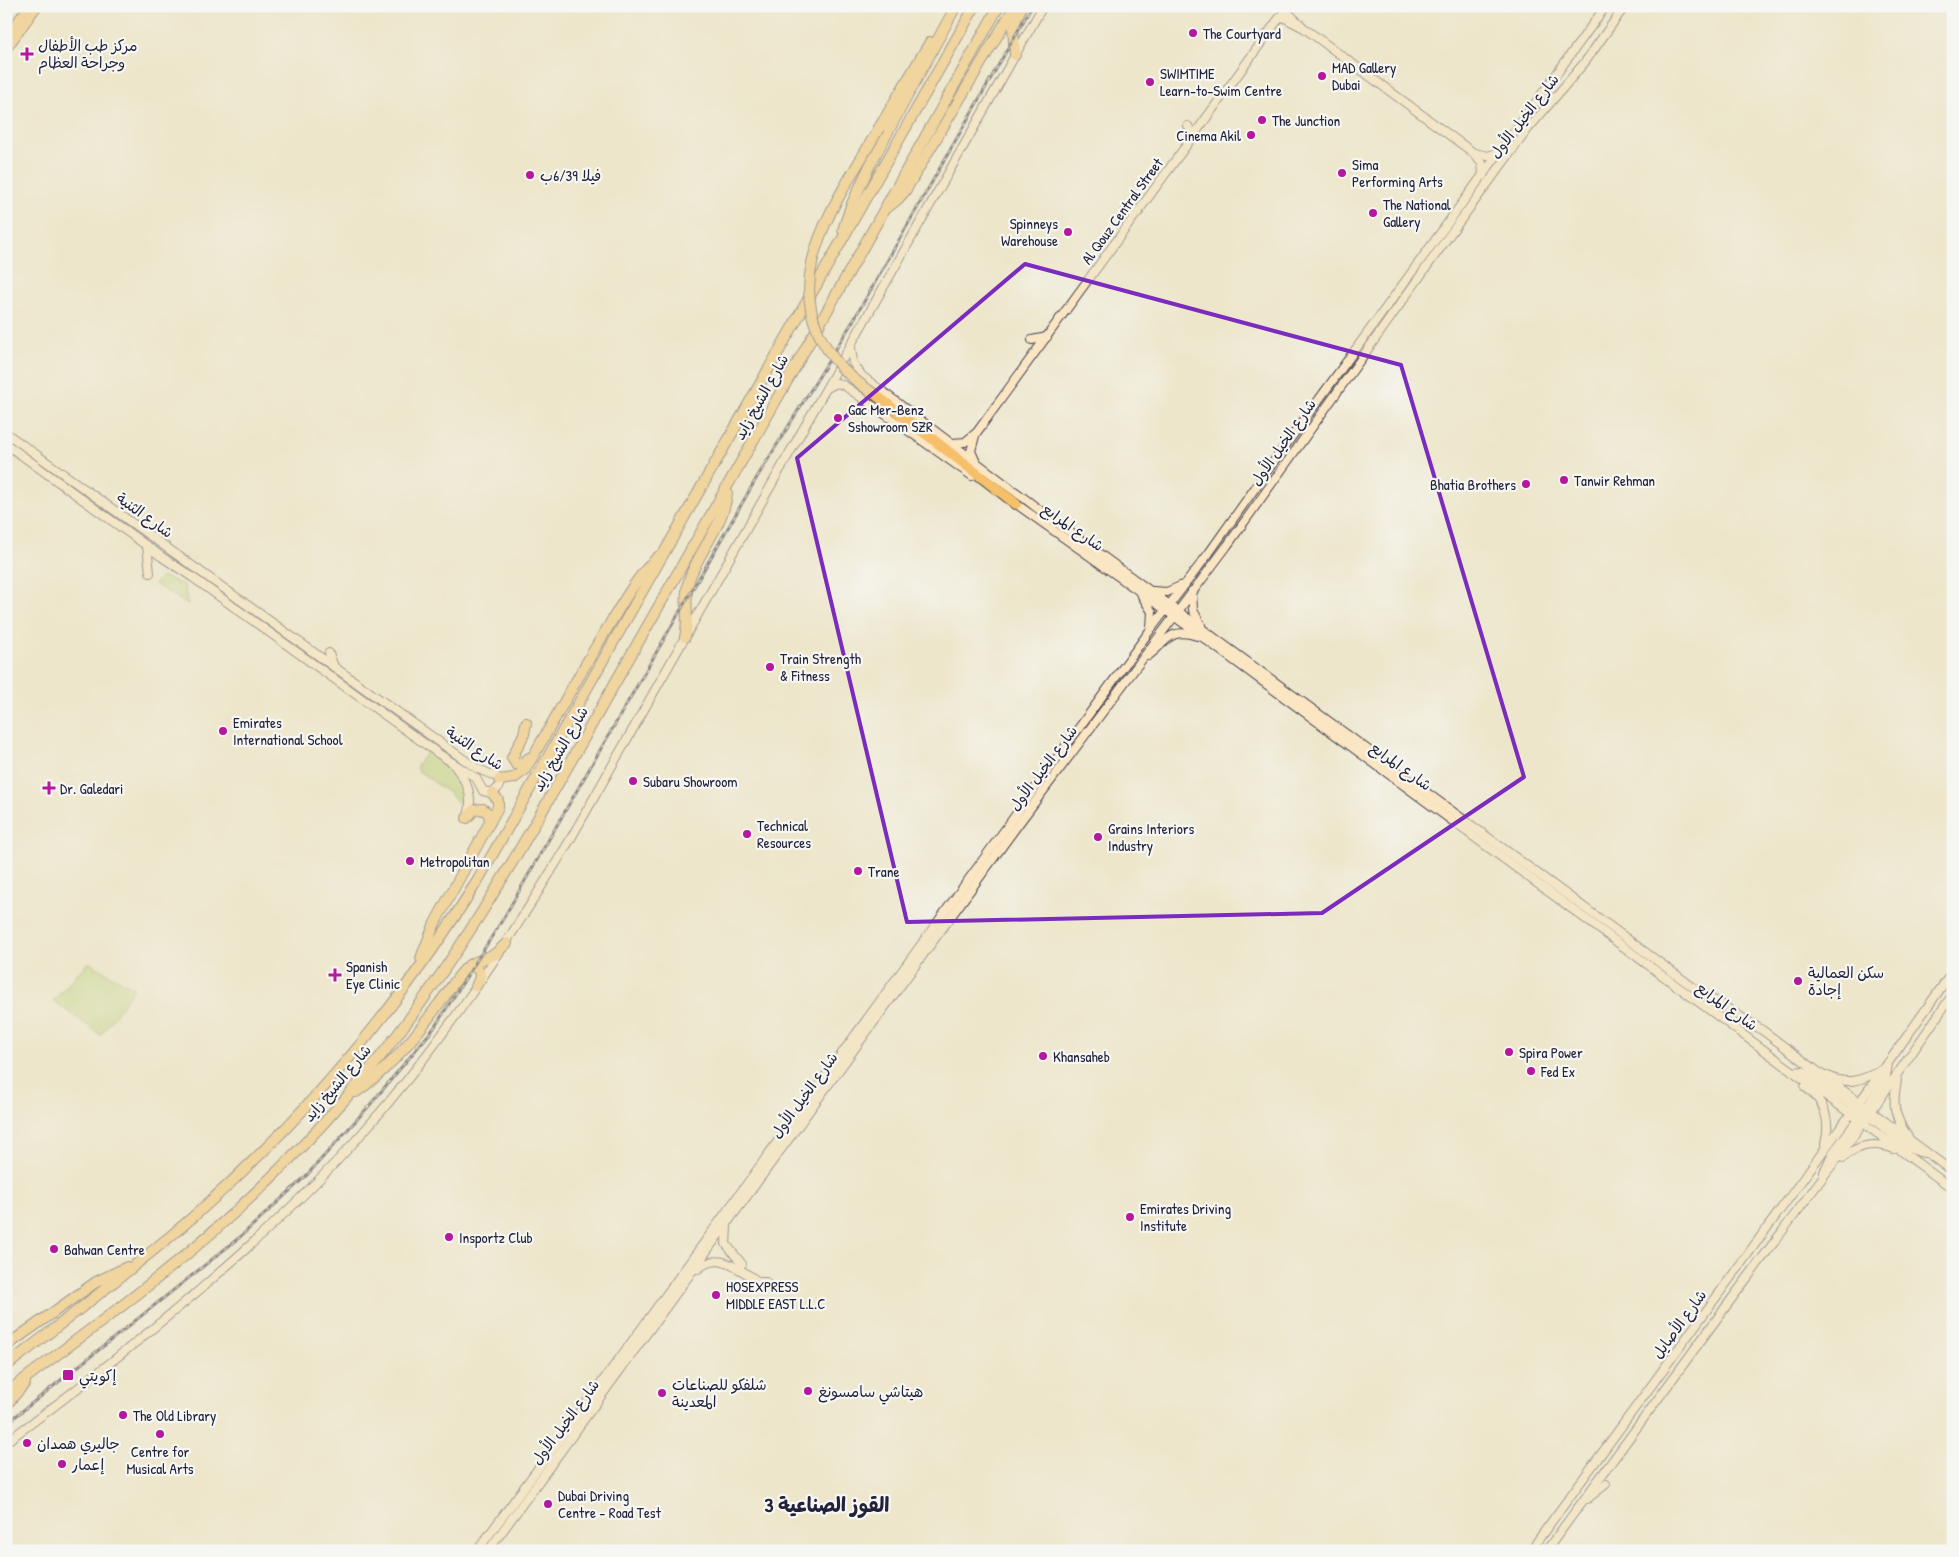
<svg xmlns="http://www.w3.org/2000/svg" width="1959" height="1557" font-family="'Patrick Hand','Playpen Sans Arabic',sans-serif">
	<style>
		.green { fill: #b5cf74; stroke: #6c7858 }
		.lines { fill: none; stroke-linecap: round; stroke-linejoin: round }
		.secondary-casing { stroke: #403f51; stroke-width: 10 }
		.primary-casing { stroke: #403f51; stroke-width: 11 }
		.highway-casing { stroke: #403f51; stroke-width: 12 }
		.secondary { stroke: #fbe6c4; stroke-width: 8 }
		.primary { stroke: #f6c06b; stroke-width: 9 }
		.highway { stroke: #f6c06b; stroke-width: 10 }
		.rail-casing { stroke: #22223b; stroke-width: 3 }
		.rail { stroke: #f6f6f2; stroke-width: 1; stroke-dasharray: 4; stroke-linecap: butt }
		.highway-bridge-casing { stroke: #403f51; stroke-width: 12; stroke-linecap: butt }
		.highway-bridge { stroke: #f6c06b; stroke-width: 10 }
		.marked { fill: none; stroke: #7b2cbf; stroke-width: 4; stroke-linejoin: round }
		.poi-dot { fill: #b5179e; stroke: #f6f6f2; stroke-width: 2 }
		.labels { text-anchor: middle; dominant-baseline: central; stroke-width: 4.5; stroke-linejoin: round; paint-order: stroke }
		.poi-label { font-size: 15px; fill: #22223b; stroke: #f6f6f2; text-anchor: start }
		.street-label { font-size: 15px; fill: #22223b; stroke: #f6f6f2 }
		.district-label { font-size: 20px; font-weight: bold; fill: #22223b; stroke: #f6f6f2 }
	</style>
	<rect width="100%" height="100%" fill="#f6f6f2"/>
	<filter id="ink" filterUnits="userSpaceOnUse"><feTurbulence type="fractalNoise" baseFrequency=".02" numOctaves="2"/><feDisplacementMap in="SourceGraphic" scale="10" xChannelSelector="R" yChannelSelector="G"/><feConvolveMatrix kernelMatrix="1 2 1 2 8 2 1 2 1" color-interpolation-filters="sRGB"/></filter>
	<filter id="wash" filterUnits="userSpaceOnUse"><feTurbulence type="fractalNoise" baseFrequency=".0096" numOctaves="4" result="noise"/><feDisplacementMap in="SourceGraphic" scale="20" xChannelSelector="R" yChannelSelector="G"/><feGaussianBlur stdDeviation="1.12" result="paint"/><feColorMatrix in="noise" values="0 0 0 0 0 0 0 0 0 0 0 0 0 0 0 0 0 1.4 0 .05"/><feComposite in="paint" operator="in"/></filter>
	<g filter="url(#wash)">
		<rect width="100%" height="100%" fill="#ede6cb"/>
		<g class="green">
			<path d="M164 577 184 585 188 605 155 584 160 578Z"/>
			<path d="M427 752C448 759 475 786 465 810L449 793 417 770V765Z"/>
			<path d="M88 962 134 988 101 1035 53 1001Z"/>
		</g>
	</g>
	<g filter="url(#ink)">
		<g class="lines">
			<defs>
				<g id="secondary">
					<path d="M1285 10 1303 27"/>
					<path d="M1281 16 1304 28 1471 151 1482 163 1483 176"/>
					<path d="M1188 126 1191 131 1195 133"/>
					<path d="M1475 153 1488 156 1500 152"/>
					<path d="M1126 211 1139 212"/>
					<path d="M1032 340 1047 337"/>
					<path d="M851 347 853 363 862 376 1049 517 1693 987 1762 1030 1953 1172"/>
					<path d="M827 388 837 383 845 386 972 476"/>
					<path d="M6 433 476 768 497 777 500 783 498 788 492 793 483 791 476 778 439 754 192 577 162 557 6 444"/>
					<path d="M975 436 971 451 975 460"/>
					<path d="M952 443 965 442 977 432 1288 6"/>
					<path d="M1012 501 1160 606 1953 1189"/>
					<path d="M147 546 150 573"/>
					<path d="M1153 591 1167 592 1185 584"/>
					<path d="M1192 591 1193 610 1201 625"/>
					<path d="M1142 596 1152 612 1151 627"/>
					<path d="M329 653 334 667"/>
					<path d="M1148 656C1167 642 1169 627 1197 636"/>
					<path d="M454 765C467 782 474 795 468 816"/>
					<path d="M1793 1072 1803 1071 1809 1074 1859 1110"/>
					<path d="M1828 1076C1847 1086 1863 1080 1881 1070"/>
					<path d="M1897 1080C1892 1105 1894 1116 1908 1137"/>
					<path d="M1805 1087C1825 1100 1831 1121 1825 1144"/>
					<path d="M1863 1112 1886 1077 1888 1063"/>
					<path d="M1853 1113C1878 1112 1898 1149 1924 1153"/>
					<path d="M1843 1158C1857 1144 1876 1142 1894 1149"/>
					<path d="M1824 1172 1832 1154 1856 1122 1859 1114"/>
					<path d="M727 1227 726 1244 742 1264"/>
					<path d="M698 1269C719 1250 740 1270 759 1282H766"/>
					<path d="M6 1442C72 1394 135 1344 197 1292 253 1244 308 1194 357 1139 439 1048 507 945 570 840L1043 6"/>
					<path d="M1587 1499 1606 1484"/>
					<path d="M477 1551 639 1332 1151 629 1209 553 1277 457 1606 6"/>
					<path d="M488 1551 1020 822 1227 546 1451 233 1528 129 1585 62 1625 6"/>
					<path d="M1530 1551 1888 1063 1953 971"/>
					<path d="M1546 1551 1730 1301 1859 1129 1953 994"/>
				</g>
				<g id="primary">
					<path d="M6 37 29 6"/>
					<path d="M6 49 37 6"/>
				</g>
				<g id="highway">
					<path d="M1015 55 1013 27 1020 10"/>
					<path d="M879 128 930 42"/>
					<path d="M888 207 898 199 905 191 1015 6"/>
					<path d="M843 230 851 206 870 165 956 6"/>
					<path d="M877 396 1016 504"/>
					<path d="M685 637C690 618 683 598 689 580 699 550 725 524 727 492"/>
					<path d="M526 723 524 734 512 758 516 764 521 765 529 758"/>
					<path d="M499 780 514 778 525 770C553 723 579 674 608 627 623 602 637 576 659 556"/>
					<path d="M467 818 474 810 483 809 489 814 490 822"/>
					<path d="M421 958 435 923 498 807V800L492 793"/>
					<path d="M469 965C482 969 482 975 476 986"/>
					<path d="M356 1092C389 1070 416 1036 438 1005 448 993 455 979 466 968L473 963 495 954 507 943"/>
					<path d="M6 1346 96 1282 127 1267"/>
					<path d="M6 1366C69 1317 133 1269 193 1217 303 1120 401 1005 478 880L975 6"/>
					<path d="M6 1393C54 1356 104 1321 151 1283 221 1228 287 1166 346 1098 462 965 544 807 631 655 755 439 877 223 999 6"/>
					<path d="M6 1405 25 1383"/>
				</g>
			</defs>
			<use href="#secondary" class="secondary-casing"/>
			<use href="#primary" class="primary-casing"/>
			<use href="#highway" class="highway-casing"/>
			<use href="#secondary" class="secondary"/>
			<use href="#primary" class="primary"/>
			<use href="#highway" class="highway"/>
			<defs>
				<path id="rail" d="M6 1424 240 1237 306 1176 369 1106 434 1028 503 919 756 479 853 321 1032 6"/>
			</defs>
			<use href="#rail" class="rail-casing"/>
			<use href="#rail" class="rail"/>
			<defs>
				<path id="highway-bridge" d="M877 396C864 387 851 378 841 367 768 286 837 203 879 128"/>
			</defs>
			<use href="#highway-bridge" class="highway-bridge-casing"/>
			<use href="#highway-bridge" class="highway-bridge"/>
		</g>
	</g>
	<path d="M0 0H1959V1557H0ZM1025 264 1401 365 1524 777 1322 913 907 922 797 458Z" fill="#ede6cb" fill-opacity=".55" fill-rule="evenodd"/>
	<path class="marked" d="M1025 264 1401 365 1524 777 1322 913 907 922 797 458Z"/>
	<g class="poi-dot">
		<circle cx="1193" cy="33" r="5"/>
		<path d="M24.5 46.5h5v5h5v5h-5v5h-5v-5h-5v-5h5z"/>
		<circle cx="1322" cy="76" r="5"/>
		<circle cx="1150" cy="82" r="5"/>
		<circle cx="1262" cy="120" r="5"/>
		<circle cx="1251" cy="135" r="5"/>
		<circle cx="1342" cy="173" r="5"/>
		<circle cx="530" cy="175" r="5"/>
		<circle cx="1373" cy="213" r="5"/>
		<circle cx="1068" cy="232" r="5"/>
		<circle cx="838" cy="418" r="5"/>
		<circle cx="1564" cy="480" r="5"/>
		<circle cx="1526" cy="484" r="5"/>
		<circle cx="770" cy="667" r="5"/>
		<circle cx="223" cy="731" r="5"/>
		<circle cx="633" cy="781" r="5"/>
		<path d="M46.5 780.5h5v5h5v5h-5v5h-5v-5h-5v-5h5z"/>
		<circle cx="747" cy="834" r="5"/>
		<circle cx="1098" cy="837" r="5"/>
		<circle cx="410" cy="861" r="5"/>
		<circle cx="858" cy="871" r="5"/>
		<path d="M332.5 967.5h5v5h5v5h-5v5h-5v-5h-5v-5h5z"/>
		<circle cx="1798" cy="981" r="5"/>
		<circle cx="1509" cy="1052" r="5"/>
		<circle cx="1043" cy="1056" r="5"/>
		<circle cx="1531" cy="1071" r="5"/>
		<circle cx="1130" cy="1217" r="5"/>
		<circle cx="449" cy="1237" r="5"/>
		<circle cx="54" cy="1249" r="5"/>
		<circle cx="716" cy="1295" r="5"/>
		<rect x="62" y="1369" width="12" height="12" rx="2.5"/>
		<circle cx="808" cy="1391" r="5"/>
		<circle cx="662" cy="1393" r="5"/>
		<circle cx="123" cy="1415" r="5"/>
		<circle cx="160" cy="1434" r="5"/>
		<circle cx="27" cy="1443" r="5"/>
		<circle cx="62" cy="1464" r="5"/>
		<circle cx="548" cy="1504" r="5"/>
	</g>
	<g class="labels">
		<g class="poi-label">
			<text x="1203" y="33">The Courtyard</text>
			<text x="38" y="45">مركز طب الأطفال<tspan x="38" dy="17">وجراحة العظام</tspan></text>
			<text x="1332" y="67">MAD Gallery<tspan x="1332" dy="17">Dubai</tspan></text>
			<text x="1160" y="73">SWIMTIME<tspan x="1160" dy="17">Learn-to-Swim Centre</tspan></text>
			<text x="1272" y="120">The Junction</text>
			<text x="1241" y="135" text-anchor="end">Cinema Akil</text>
			<text x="1352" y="164">Sima<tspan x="1352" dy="17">Performing Arts</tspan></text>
			<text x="540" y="175">فيلا 6/39ب</text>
			<text x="1383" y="204">The National<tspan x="1383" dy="17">Gallery</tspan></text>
			<text x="1058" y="223" text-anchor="end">Spinneys<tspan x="1058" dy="17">Warehouse</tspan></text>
			<text x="848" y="409">Gac Mer-Benz<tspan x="848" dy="17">Sshowroom SZR</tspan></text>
			<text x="1574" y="480">Tanwir Rehman</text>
			<text x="1516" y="484" text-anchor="end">Bhatia Brothers</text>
			<text x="780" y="658">Train Strength<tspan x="780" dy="17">&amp; Fitness</tspan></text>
			<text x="233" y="722">Emirates<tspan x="233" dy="17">International School</tspan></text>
			<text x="643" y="781">Subaru Showroom</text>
			<text x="60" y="788">Dr. Galedari</text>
			<text x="757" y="825">Technical<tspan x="757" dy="17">Resources</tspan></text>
			<text x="1108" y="828">Grains Interiors<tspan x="1108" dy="17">Industry</tspan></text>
			<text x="420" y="861">Metropolitan</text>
			<text x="868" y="871">Trane</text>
			<text x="346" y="966">Spanish<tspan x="346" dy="17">Eye Clinic</tspan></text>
			<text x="1808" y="972">سكن العمالية<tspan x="1808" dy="17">إجادة</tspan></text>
			<text x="1519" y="1052">Spira Power</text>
			<text x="1053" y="1056">Khansaheb</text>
			<text x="1541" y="1071">Fed Ex</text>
			<text x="1140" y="1208">Emirates Driving<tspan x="1140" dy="17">Institute</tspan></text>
			<text x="459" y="1237">Insportz Club</text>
			<text x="64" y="1249">Bahwan Centre</text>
			<text x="726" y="1286">HOSEXPRESS<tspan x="726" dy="17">MIDDLE EAST L.L.C</tspan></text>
			<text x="79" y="1375">إكويتي</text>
			<text x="672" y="1384">شلفكو للصناعات<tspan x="672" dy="17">المعدينة</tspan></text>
			<text x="818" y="1391">هيتاشي سامسونغ</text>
			<text x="133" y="1415">The Old Library</text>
			<text x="37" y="1443">جاليري همدان</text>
			<text x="160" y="1451" text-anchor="middle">Centre for<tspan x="160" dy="17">Musical Arts</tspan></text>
			<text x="72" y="1464">إعمار</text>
			<text x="558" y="1495">Dubai Driving<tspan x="558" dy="17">Centre - Road Test</tspan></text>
		</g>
		<g class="street-label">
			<text transform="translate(1524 116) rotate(-52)">شارع الخيل الأول</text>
			<text transform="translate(1122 211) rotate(-54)">Al Qouz Central Street</text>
			<text transform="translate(761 397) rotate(-61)">شارع الشيخ زايد</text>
			<text transform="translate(1283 442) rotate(-55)">شارع الخيل الأول</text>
			<text transform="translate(145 515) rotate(36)">شارع الثنية</text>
			<text transform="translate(1073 527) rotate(35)">شارع المرابع</text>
			<text transform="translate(475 748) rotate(34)">شارع الثنية</text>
			<text transform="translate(560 749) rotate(-60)">شارع الشيخ زايد</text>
			<text transform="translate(1401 766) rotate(36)">شارع المرابع</text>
			<text transform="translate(1043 768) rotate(-53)">شارع الخيل الأول</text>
			<text transform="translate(1727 1006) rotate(36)">شارع المرابع</text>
			<text transform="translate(337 1083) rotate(-50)">شارع الشيخ زايد</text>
			<text transform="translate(804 1095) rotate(-54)">شارع الخيل الأول</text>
			<text transform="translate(1679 1324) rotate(-54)">شارع الأصايل</text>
			<text transform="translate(565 1422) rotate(-53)">شارع الخيل الأول</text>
		</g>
		<g class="district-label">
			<text x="827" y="1504">القوز الصناعية 3</text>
		</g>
	</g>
	<rect width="1959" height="1557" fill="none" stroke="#f6f6f2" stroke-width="25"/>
</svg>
